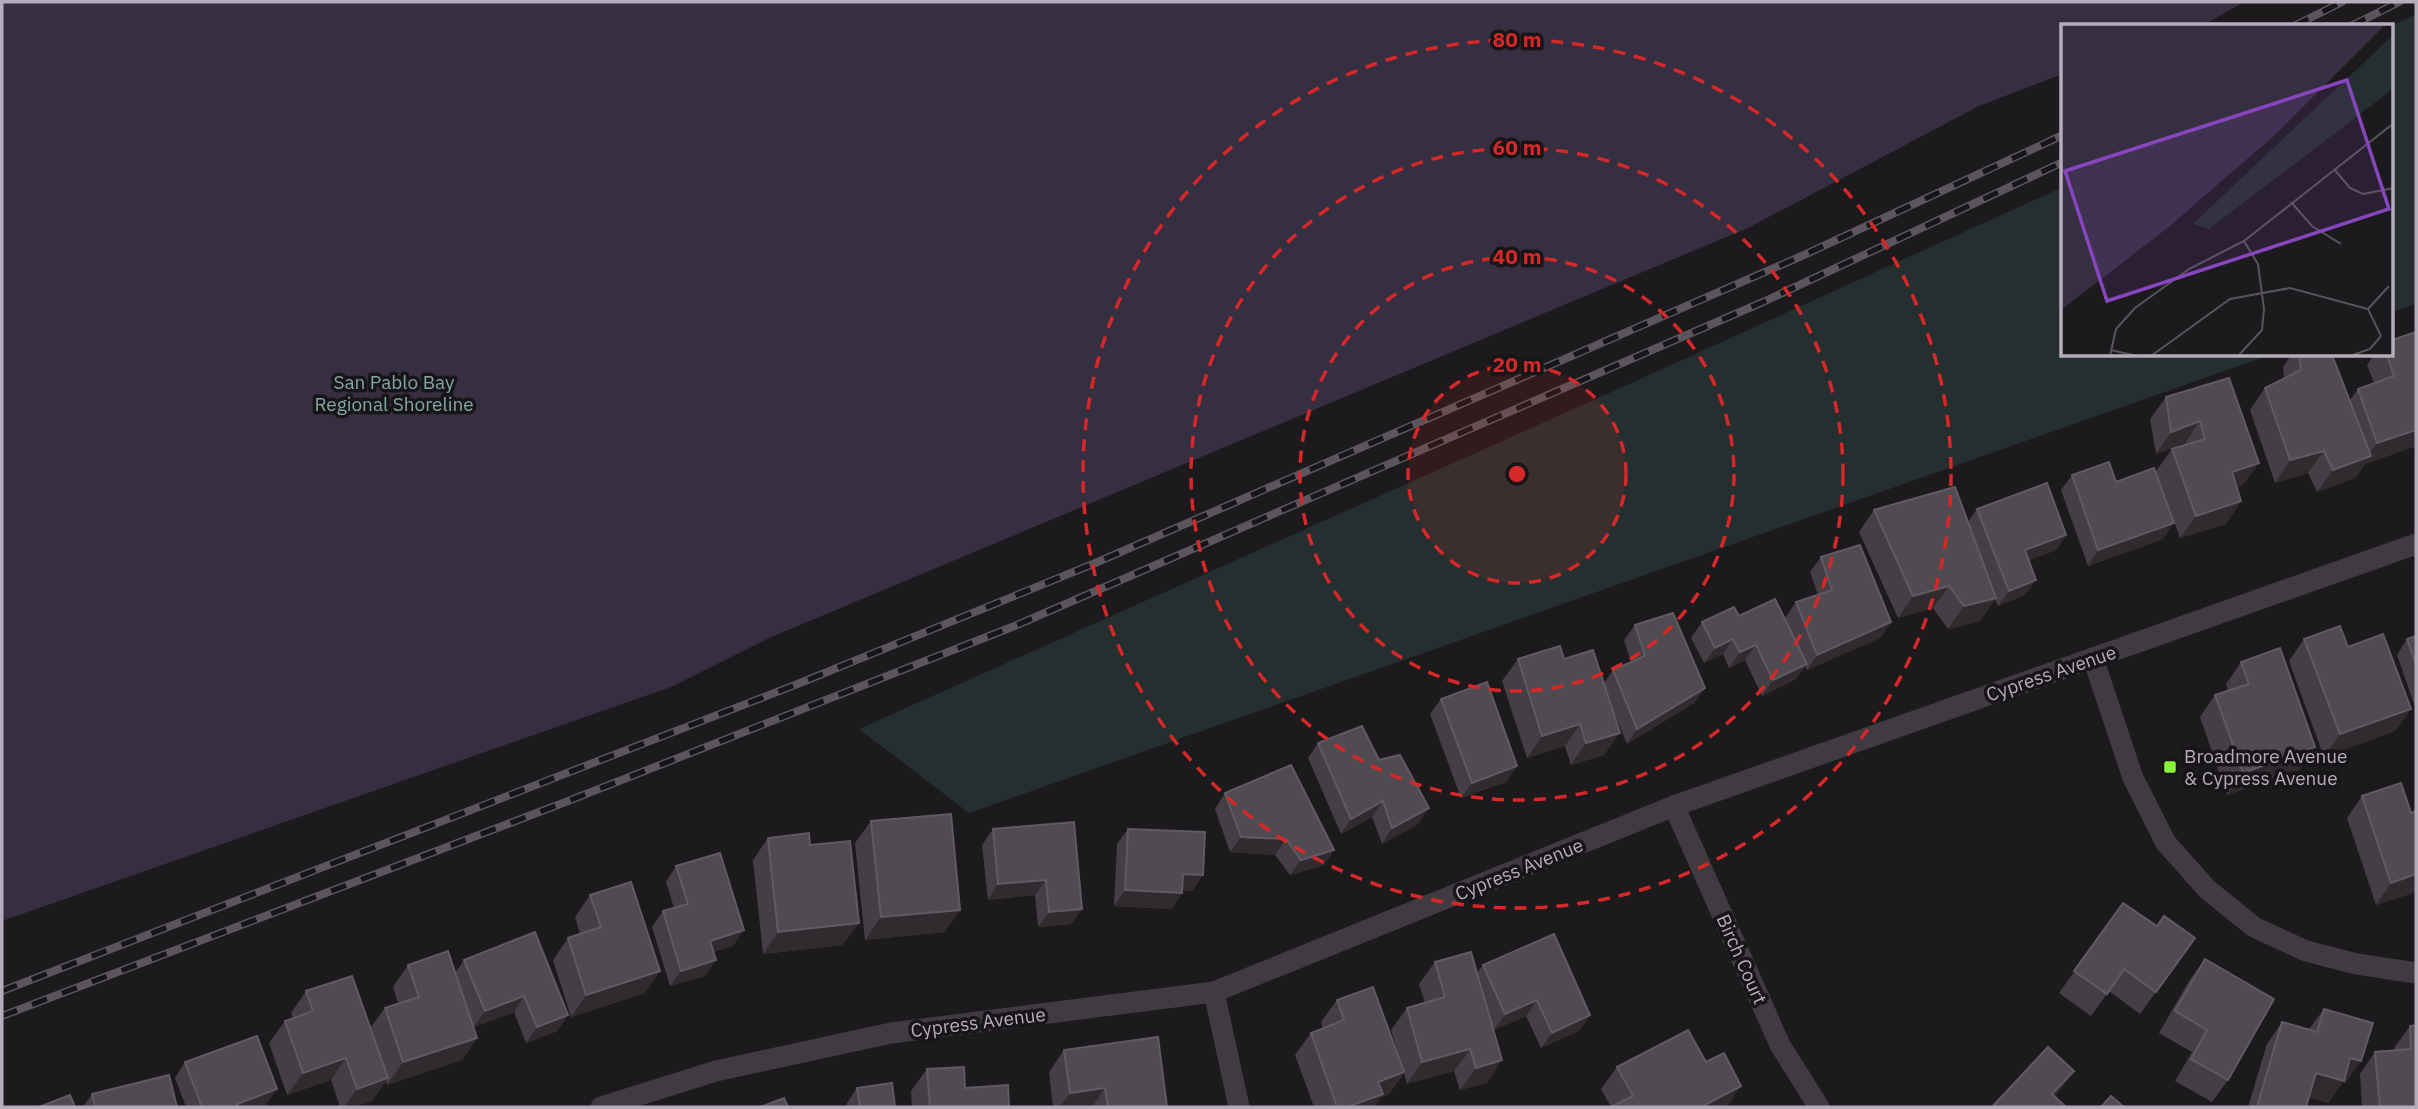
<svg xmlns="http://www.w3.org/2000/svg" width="2418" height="1109" font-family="'IBM Plex Sans',sans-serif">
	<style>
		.green { fill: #252f2f }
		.water { fill: #352f41 }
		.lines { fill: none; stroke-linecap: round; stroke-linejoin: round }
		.minor { stroke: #3f3b41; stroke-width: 21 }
		.rail-casing { stroke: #5b565e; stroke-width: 8 }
		.rail { stroke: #171517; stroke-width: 5; stroke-dasharray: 16; stroke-linecap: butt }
		.wall { fill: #443f44 }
		.shaded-wall { fill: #2f2b2f }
		.building { fill: #504b51; stroke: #605a62; stroke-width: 2 }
		.ring { fill: none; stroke: #d62828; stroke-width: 3.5; stroke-dasharray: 12 9 }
		.poi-dot { fill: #8bf43a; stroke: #171517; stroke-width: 2.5 }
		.labels { text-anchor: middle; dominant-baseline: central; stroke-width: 7; stroke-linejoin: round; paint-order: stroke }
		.park-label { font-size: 19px; fill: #83a7a5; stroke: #171517 }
		.street-label { font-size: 19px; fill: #b5acbc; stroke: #171517 }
		.poi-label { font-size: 19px; fill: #b5acbc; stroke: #171517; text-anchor: start }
		.inset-road { fill: none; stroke: #59545c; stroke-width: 2 }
		.view { fill: #8746be; fill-opacity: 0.15; stroke: #8746be; stroke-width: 3.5 }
		.inset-edge { fill: none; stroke: #b5acbc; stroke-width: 3.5 }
		.centre { fill: #d62828; stroke: #171517; stroke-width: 3.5 }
		.ring-label { font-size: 21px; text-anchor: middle; font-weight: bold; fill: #d62828; stroke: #171517; stroke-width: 7; stroke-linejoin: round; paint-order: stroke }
	</style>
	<rect width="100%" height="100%" fill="#1c1a1c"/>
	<g class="green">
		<path d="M2416 14V304L2392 312V26Z"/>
		<path d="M2063 187V355H2270L969 813 859 729 1576 408Z"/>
	</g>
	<path class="water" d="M2 2H2244L2202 26H2063V74L1979 106 1748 228 769 638 671 687 2 921Z"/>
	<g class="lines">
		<g class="minor">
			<path d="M2093 658 2133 778 2166 843 2207 889 2254 927 2306 951 2357 964 2416 973"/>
			<path d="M1674 806 1780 1045 1819 1107"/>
			<path d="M1214 992 1239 1107"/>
			<path d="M601 1107 716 1071 891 1033 1214 992 1674 806 2416 544"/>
		</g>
		<defs>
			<g id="rail">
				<path d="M2294 26 2342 2"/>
				<path d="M2351 26 2399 2"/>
				<path d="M2 991 795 685 1093 564 1804 255 2063 135"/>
				<path d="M2 1016 563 803 1017 625 1763 302 2063 162"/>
			</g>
		</defs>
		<use href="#rail" class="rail-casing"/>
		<use href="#rail" class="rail"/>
	</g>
	<g class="wall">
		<path d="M2416 332V446L2365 464 2355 478 2317 492 2308 473 2275 483 2250 410 2265 388 2284 378 2283 367 2291 355H2299L2350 400 2358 389 2374 383 2367 365 2374 355H2392Z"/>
		<path d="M2229 378 2243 485 2237 487 2241 501 2226 524 2180 538 2156 471 2172 449 2185 445V443L2156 454 2150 419 2166 397Z"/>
		<path d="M2072 475 2116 482 2163 539 2088 566 2061 490Z"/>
		<path d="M1977 509 2066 535 2056 550 2029 560 2025 595 1998 606 1995 599 1980 621 1948 629 1933 608 1898 618 1859 532 1874 510 1968 522Z"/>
		<path d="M1821 557 1891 622 1880 638 1807 670 1805 666 1796 679 1762 696 1745 660 1729 668 1723 654 1704 663 1691 638 1702 622 1739 616 1790 628 1785 618 1796 602 1818 595 1810 572Z"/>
		<path d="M1635 625 1705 688 1694 703 1627 744 1612 708 1604 755 1571 765 1565 746 1527 758 1502 681 1518 659H1564L1604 683 1613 670 1631 662 1624 640Z"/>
		<path d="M2416 636V706L2415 707 2397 655 2407 639Z"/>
		<path d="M2304 639 2348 647 2411 709 2395 731 2324 757 2289 661Z"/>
		<path d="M2241 662 2300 770 2227 795 2200 717 2215 695 2228 691 2226 684Z"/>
		<path d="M1441 699 1517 766 1506 782 1461 798 1430 714Z"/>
		<path d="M1318 743 1379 760 1418 824 1382 844 1372 817 1341 834 1308 758Z"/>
		<path d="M1225 793 1334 850 1324 865 1290 875 1275 855 1230 852 1215 809Z"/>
		<path d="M2362 796 2411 813 2416 892 2376 905 2347 818Z"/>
		<path d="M871 821 945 932 865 940 855 843Z"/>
		<path d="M993 829 1082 909 1071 924 1038 927 1035 895 988 900 982 845Z"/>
		<path d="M1128 829 1203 875 1192 891 1183 890 1182 893 1172 909 1114 906 1117 844Z"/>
		<path d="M768 838 810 845 843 945 763 954 753 860Z"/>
		<path d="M676 866 733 946 713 952 705 976 670 986 652 927 663 911 674 908 666 882Z"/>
		<path d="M590 895 645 993 571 1017 553 960 568 938 580 934 575 917Z"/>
		<path d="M2123 903 2157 926 2195 938 2140 1014 2109 991 2091 1016 2059 993Z"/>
		<path d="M2205 959 2228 1080 2212 1102 2175 1081 2192 1052 2159 1033 2189 981Z"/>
		<path d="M464 960 568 1015 557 1031 526 1043 514 1012 474 1027 469 1013 477 1038 462 1060 387 1085 386 1081 372 1101 353 1107H340L331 1080 287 1095 269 1043 285 1021 293 1018 291 1013 306 991 370 1028 385 1008 398 1003 393 987 408 965 455 973Z"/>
		<path d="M1435 962 1477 973 1483 965 1590 1015 1579 1031 1541 1048 1526 1016 1494 1030 1492 1024 1487 1083 1460 1090 1454 1071 1407 1084 1404 1073 1389 1094 1381 1097 1374 1107H1314L1295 1055 1311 1033 1323 1028 1321 1022 1337 1000 1401 1063 1391 1030 1407 1008 1425 1003 1419 984Z"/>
		<path d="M2324 1009 2346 1083 2343 1082 2328 1103 2309 1097 2306 1107H2248L2267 1044 2282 1022 2309 1029Z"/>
		<path d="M2410 1026 2416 1107H2362L2360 1074 2375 1052 2394 1050V1048Z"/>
		<path d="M1064 1050 1167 1107H1053L1049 1072Z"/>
		<path d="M185 1062 266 1105 259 1107H186L175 1078Z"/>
		<path d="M1617 1067 1727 1107H1611L1601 1089Z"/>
		<path d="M927 1069 965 1088 1009 1107H912L911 1091Z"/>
		<path d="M857 1088 895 1107H847V1103Z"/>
		<path d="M92 1094 177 1107H83Z"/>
	</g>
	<g class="shaded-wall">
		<path d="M2200 421 2185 443 2156 454 2171 432Z"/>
		<path d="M2416 430V446L2365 464 2355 478 2317 492 2333 470 2367 457 2377 443Z"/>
		<path d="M2324 451 2308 473 2275 483 2290 460Z"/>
		<path d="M2259 463 2243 485 2216 494 2232 472Z"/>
		<path d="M2241 501 2226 524 2180 538 2196 516Z"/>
		<path d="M2174 523 2163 539 2088 566 2098 550Z"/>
		<path d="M2066 535 2056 550 2014 566 2025 550Z"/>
		<path d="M2036 580 2025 595 1998 606 2009 591Z"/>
		<path d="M1949 586 1933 608 1898 618 1913 596Z"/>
		<path d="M1996 598 1980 621 1948 629 1964 606Z"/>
		<path d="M1891 622 1880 638 1807 670 1817 655Z"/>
		<path d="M1733 639 1723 654 1704 663 1715 648Z"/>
		<path d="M1756 645 1745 660 1729 668 1740 652Z"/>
		<path d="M1807 664 1796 679 1762 696 1773 680Z"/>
		<path d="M1705 688 1694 703 1627 744 1637 729Z"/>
		<path d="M2411 709 2395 731 2324 757 2340 734Z"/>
		<path d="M1580 724 1565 746 1527 758 1542 736Z"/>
		<path d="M1620 733 1604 755 1571 765 1586 743Z"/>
		<path d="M2315 747 2300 770 2227 795 2243 773Z"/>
		<path d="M1517 766 1506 782 1461 798 1472 783Z"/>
		<path d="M1383 801 1372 817 1341 834 1351 819Z"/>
		<path d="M1429 808 1418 824 1382 844 1392 828Z"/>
		<path d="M1241 837 1286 839 1275 855 1230 852Z"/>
		<path d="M1334 850 1324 865 1290 875 1301 860Z"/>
		<path d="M1183 874 1203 875 1192 891 1172 890Z"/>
		<path d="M2416 874V892L2376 905 2391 883Z"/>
		<path d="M1046 880 1035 895 988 900 998 884Z"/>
		<path d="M1125 890 1182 893 1172 909 1114 906Z"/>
		<path d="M1082 909 1071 924 1038 927 1049 912Z"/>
		<path d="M960 910 945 932 865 940 881 917Z"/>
		<path d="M859 923 843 945 763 954 778 932Z"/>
		<path d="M744 930 733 946 699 956 710 941Z"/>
		<path d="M716 960 705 976 670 986 681 971Z"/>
		<path d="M660 971 645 993 571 1017 586 995Z"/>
		<path d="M524 996 514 1012 474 1027 485 1011Z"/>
		<path d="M1537 1000 1526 1016 1494 1030 1505 1014Z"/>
		<path d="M568 1015 557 1031 526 1043 537 1027Z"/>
		<path d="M1590 1015 1579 1031 1541 1048 1552 1033Z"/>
		<path d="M477 1038 462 1060 387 1085 403 1062Z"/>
		<path d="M1470 1049 1454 1071 1407 1084 1422 1062Z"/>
		<path d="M346 1058 331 1080 287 1095 303 1073Z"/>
		<path d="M2350 1058 2361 1061 2346 1083 2343 1082 2328 1103 2301 1095 2316 1073Z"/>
		<path d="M1502 1060 1487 1083 1460 1090 1476 1068Z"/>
		<path d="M2074 1071 2058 1093 2045 1107 2052 1094Z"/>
		<path d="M1404 1072 1389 1094 1381 1097 1374 1107H1347L1378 1082Z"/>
		<path d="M388 1078 372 1101 353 1107H344L357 1089Z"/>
		<path d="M1741 1086 1727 1107H1701Z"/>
		<path d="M1105 1088 1092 1107H1060L1070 1093Z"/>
		<path d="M277 1089 266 1105 259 1107H234L237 1104Z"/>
	</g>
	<g class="building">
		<path d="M2416 332V430L2377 443 2358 389 2394 376 2387 355H2392V340Z"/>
		<path d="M2299 355H2332L2371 456 2333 470 2324 451 2290 460 2265 388 2301 370Z"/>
		<path d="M2229 378 2259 463 2232 472 2241 501 2196 516 2172 449 2205 439 2200 421 2171 432 2166 397Z"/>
		<path d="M2109 462 2116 482 2154 468 2174 523 2098 550 2072 475Z"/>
		<path d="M2047 483 2066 535 2025 550 2036 580 2009 591 1977 509Z"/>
		<path d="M1955 487 1996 598 1964 606 1949 586 1913 596 1874 510Z"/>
		<path d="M1860 545 1891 622 1817 655 1796 602 1832 590 1821 557Z"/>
		<path d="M1775 599 1807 664 1773 680 1756 645 1740 652 1733 639 1715 648 1702 622 1734 607 1739 616Z"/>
		<path d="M1673 613 1705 688 1637 729 1613 670 1645 656 1635 625Z"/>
		<path d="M2340 626 2348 647 2383 634 2411 709 2340 734 2304 639Z"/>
		<path d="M2416 636V664L2407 639Z"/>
		<path d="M1560 646 1564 659 1593 650 1620 733 1586 743 1580 724 1542 736 1518 659Z"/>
		<path d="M2280 648 2315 747 2243 773 2215 695 2249 684 2241 662Z"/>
		<path d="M1487 682 1517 766 1472 783 1441 699Z"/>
		<path d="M1362 726 1379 760 1400 755 1429 808 1392 828 1383 801 1351 819 1318 743Z"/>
		<path d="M1291 765 1334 850 1301 860 1286 839 1241 837 1225 793Z"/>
		<path d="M2401 783 2411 813 2416 811V874L2391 883 2362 796Z"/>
		<path d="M951 814 960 910 881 917 871 821Z"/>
		<path d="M1074 822 1082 909 1049 912 1046 880 998 884 993 829Z"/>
		<path d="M1128 829 1205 832 1203 875 1183 874 1182 893 1125 890Z"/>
		<path d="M809 833 810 845 850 841 859 923 778 932 768 838Z"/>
		<path d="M720 853 744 930 710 941 716 960 681 971 663 911 688 904 676 866Z"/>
		<path d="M631 882 660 971 586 995 568 938 601 927 590 895Z"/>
		<path d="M2123 903 2157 926 2164 916 2195 938 2156 992 2124 969 2107 994 2074 971Z"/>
		<path d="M535 932 568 1015 537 1027 524 996 485 1011 464 960Z"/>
		<path d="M1554 934 1590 1015 1552 1033 1537 1000 1505 1014 1483 965Z"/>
		<path d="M448 951 477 1038 403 1062 385 1008 419 997 408 965Z"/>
		<path d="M1471 952 1502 1060 1476 1068 1470 1049 1422 1062 1407 1008 1445 997 1435 962Z"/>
		<path d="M2205 959 2274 999 2228 1080 2191 1059 2207 1030 2175 1011Z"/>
		<path d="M352 976 388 1078 357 1089 346 1058 303 1073 285 1021 313 1011 306 991Z"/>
		<path d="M1373 987 1404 1072 1378 1082 1383 1094 1347 1107H1337L1311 1033 1344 1020 1337 1000Z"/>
		<path d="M2324 1009 2373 1023 2361 1061 2350 1058 2344 1081 2316 1073 2306 1107H2289L2284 1106V1107H2257L2282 1022 2317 1032Z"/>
		<path d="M2416 1025V1107H2380L2375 1052 2411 1049 2410 1026Z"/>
		<path d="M1688 1030 1706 1062 1724 1053 1741 1086 1701 1107H1611L1633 1096 1617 1067Z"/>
		<path d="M257 1036 277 1089 237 1104 238 1107H202L185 1062Z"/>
		<path d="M1158 1037 1167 1107H1108L1105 1088 1070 1093 1064 1050Z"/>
		<path d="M2048 1047 2074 1071 2052 1094 2066 1107H1992Z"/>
		<path d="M964 1067 965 1088 1008 1085 1009 1107H930L927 1069Z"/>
		<path d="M169 1075 177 1107H95L92 1094Z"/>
		<path d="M892 1083 895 1107H860L857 1088Z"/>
		<path d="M70 1095 75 1107H39Z"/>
		<path d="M2111 1096 2124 1107H2101Z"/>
		<path d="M784 1098 788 1107H760Z"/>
	</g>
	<circle cx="1517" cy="474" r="109" fill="#d62828" fill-opacity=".12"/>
	<g class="ring">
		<circle cx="1517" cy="474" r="109"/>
		<circle cx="1517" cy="474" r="217"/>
		<circle cx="1517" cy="474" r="326"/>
		<circle cx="1517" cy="474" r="434"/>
	</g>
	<rect class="poi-dot" x="2163" y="760" width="14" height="14" rx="3.5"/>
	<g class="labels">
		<g class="park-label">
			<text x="394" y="382">San Pablo Bay<tspan x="394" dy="22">Regional Shoreline</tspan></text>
		</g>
		<g class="street-label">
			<text transform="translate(2051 673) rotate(-19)">Cypress Avenue</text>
			<text transform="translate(1519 869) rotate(-22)">Cypress Avenue</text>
			<text transform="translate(1742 959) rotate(66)">Birch Court</text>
			<text transform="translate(978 1022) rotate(-7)">Cypress Avenue</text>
		</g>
		<g class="poi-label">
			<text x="2184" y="756">Broadmore Avenue<tspan x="2184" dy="22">&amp; Cypress Avenue</tspan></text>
		</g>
	</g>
	<g transform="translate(2061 24)">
		<rect width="332" height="332" fill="#1c1a1c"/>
		<path d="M332 11V65L148 205 132 200Z" fill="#252f2f"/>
		<path d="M0 0H325L217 108 109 202 0 286Z" fill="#352f41"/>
		<path class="inset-road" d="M273 145 289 164 302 170 333 164M230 178 251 202 280 220M307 285 328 262M50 326 76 332M49 332 55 305 74 284 128 245 183 217 333 99M90 332 169 275 229 264 307 285 320 312M177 332 201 306 203 285 197 240 183 217M289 332 309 325 320 312"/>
		<path class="view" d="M286 56 328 185 46 277 4 147Z"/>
		<rect width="332" height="332" class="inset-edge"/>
	</g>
	<circle cx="1517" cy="474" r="10" class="centre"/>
	<g class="ring-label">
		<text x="1517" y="47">80 m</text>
		<text x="1517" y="155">60 m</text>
		<text x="1517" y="264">40 m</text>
		<text x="1517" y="372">20 m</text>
	</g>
	<rect width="2418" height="1109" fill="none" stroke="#b5acbc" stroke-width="7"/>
</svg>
